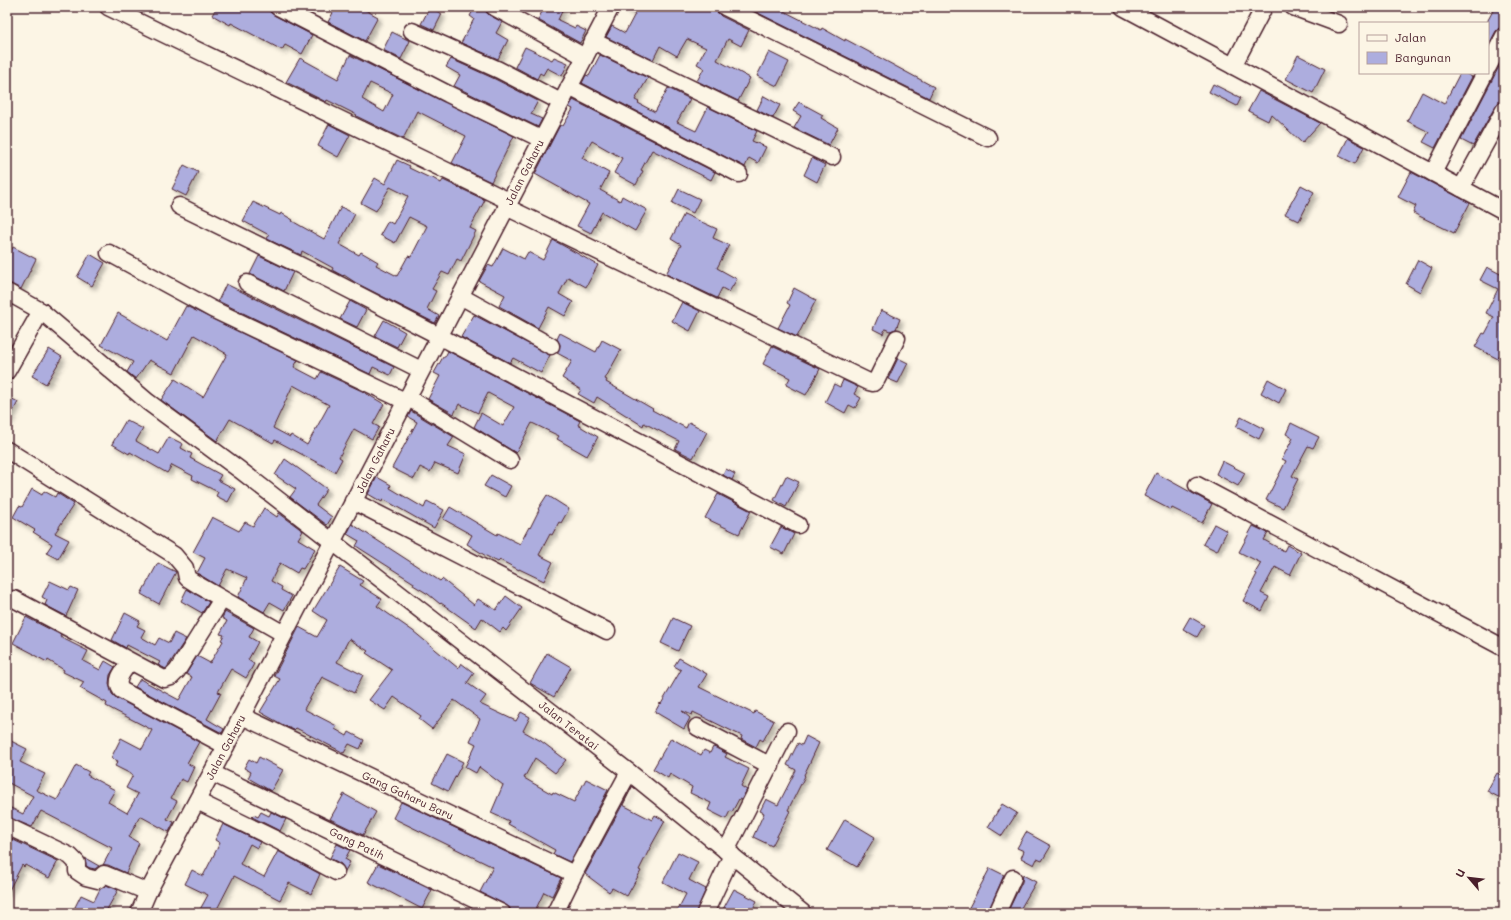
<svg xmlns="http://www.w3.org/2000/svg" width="1511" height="920" font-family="Mali,sans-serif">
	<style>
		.building { fill: #adadde; stroke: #4a1f2b; fill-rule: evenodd; filter: url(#shadow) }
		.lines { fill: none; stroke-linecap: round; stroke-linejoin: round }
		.minor-casing { stroke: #4a1f2b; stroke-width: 19 }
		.minor { stroke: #fcf5e5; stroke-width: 16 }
		.labels { text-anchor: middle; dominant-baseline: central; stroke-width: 3; stroke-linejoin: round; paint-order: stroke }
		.street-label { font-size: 11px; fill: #4a1f2b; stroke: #fcf5e5 }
	</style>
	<defs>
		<filter id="shadow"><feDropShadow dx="3.5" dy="3.5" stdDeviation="2" flood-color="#0004"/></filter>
	</defs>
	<rect width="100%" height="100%" fill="#fcf5e5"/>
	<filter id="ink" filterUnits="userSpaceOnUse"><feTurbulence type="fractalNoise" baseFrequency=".025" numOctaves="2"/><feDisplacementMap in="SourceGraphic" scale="8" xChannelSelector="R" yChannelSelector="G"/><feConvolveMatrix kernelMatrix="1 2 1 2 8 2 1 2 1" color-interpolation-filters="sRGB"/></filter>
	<g filter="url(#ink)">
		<g class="building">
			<path d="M217 7H269L270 12 274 15 312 35 302 54 285 45 282 50 231 23 230 25 212 15Z"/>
			<path d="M336 7H360L378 17 365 41 328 22Z"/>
			<path d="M430 7 442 14 434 30 421 24Z"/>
			<path d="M475 7H485L486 12 489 15 502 22 496 33 508 40 498 59 461 43 474 19 470 16Z"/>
			<path d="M544 7H564L558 20 575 28 576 26 586 31 580 43 538 20Z"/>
			<path d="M622 7H716L717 12 721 16 749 30 741 46 728 39 717 60 750 78 738 101 697 81 704 68 697 64 706 48 687 39 677 56 660 46 653 60 606 37 612 26 625 33 635 14Z"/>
			<path d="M746 7H776L821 30 822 28 845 41V39L934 87 929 98Z"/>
			<path d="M1495 7H1504V27L1499 28 1496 31 1488 46V20Z"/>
			<path d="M392 32 410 41 401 59 383 50Z"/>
			<path d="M525 47 552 60 554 57 568 63 562 76 547 68 543 75 540 73 537 79 515 67Z"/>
			<path d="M769 52 789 62 777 86 757 76Z"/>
			<path d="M350 55 514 136 491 182 452 163 466 136 417 111 403 139 356 116 357 115 327 100 326 102 286 82 300 58 338 79ZM370 83 393 94 384 112 362 99Z"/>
			<path d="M600 55 648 78 635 100 639 102 638 103 655 112 668 88 690 99 677 122 696 131 708 107 757 131 752 141 766 147 758 163 749 158 745 167 582 83 586 75 589 76Z"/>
			<path d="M1298 55 1325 69 1313 93 1286 79Z"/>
			<path d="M1504 57V96L1501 101 1496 105 1473 146 1461 140Z"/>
			<path d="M451 59 495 79 538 101 531 114 542 119 538 127 454 86 460 75 446 67Z"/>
			<path d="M1460 73H1465L1472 77 1435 148 1423 142 1429 132 1407 121 1422 92 1444 104Z"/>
			<path d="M1213 84 1241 98 1237 106 1209 92Z"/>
			<path d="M1259 91 1320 123 1302 143 1271 114 1268 121 1248 111Z"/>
			<path d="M764 96 780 105 773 118 757 110Z"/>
			<path d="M573 100 715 172 711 180 652 150 641 170 643 171 636 185 614 173 622 158 592 141 582 158 609 173 600 190 620 201 622 196 647 210 635 231 602 212 591 233 577 226 589 204 535 174 560 125 563 126 573 109 569 107Z"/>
			<path d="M799 102 823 115 821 118 838 128 829 145 794 128 801 116 793 111Z"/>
			<path d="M329 124 350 135 338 157 318 146Z"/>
			<path d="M1348 138 1364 147 1355 164 1339 156Z"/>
			<path d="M812 158 825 165 817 182 804 175Z"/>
			<path d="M397 160 410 166 409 168 430 178 431 177 441 183 443 180 485 200 470 228 476 231 461 261 457 259 449 275 442 272 432 289 436 291 427 309 439 316 435 323 356 283 344 275 343 276 332 270 333 268 302 251 301 255 267 239 269 235 243 221 253 202 280 215 281 213 293 220 292 221 324 239 341 207 355 214 339 244 359 255 361 252 378 262 376 265 397 276 408 256 411 257 427 226 409 217 395 243 380 235 388 221 393 224 408 196 390 187 376 211 361 203 375 178 385 184Z"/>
			<path d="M184 165 198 172 186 196 172 189Z"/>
			<path d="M1411 172 1470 203 1454 233 1413 213 1416 206 1398 197Z"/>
			<path d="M1301 185 1314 192 1299 221 1285 214Z"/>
			<path d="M679 189 700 199 693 213 672 203Z"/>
			<path d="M684 214 717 229 713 238 729 245 717 268 737 279 729 292 722 288 717 298 666 274 681 245 671 239Z"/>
			<path d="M553 240 598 265 586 287 568 277 559 294 573 302 565 316 549 307 538 328 499 306 505 295 479 281 488 265 493 267 503 248 524 259 528 252 543 260Z"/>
			<path d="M13 247 36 259 21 289 7 282V259Z"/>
			<path d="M90 254 105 263 92 286 77 277Z"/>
			<path d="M259 256 293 272 284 291 250 274Z"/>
			<path d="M1418 260 1432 268 1420 292 1406 284Z"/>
			<path d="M1487 267 1504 276V347L1498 359 1475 347 1483 333 1485 334 1494 317 1486 313 1498 289 1480 280Z"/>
			<path d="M226 284 394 367 390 375 373 367 370 374 218 301Z"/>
			<path d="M794 288 816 300 797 337 778 328 790 305 787 303Z"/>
			<path d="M350 301 366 310 357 327 340 319Z"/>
			<path d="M682 302 700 311 690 331 672 321Z"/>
			<path d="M186 306 298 360 294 367 317 379 321 372 362 391 384 404 373 424 379 427 372 439 354 429 339 457 342 459 335 472 275 440 273 443 230 419 217 441 161 400 175 379 203 397 227 354 194 335 174 373 149 360 136 379 127 372 133 362 101 345 118 313 167 341ZM293 385 329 405 307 445 291 435 290 437 273 428Z"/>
			<path d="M881 310 900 319 896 329 890 331 885 329 883 334 873 329Z"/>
			<path d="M474 315 550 355 541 373 513 358 510 363 461 337Z"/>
			<path d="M384 320 405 332 397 347 375 336Z"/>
			<path d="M560 333 596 352 602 340 621 350 605 379 607 380 606 382 653 409 652 410 686 428 689 422 707 432 693 458 675 449 679 441 644 423 643 426 597 397 594 403 578 394 581 390 562 378 572 361 557 353 560 345 557 339Z"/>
			<path d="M772 346 820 369 806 395 786 385 790 378 763 364Z"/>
			<path d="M49 349 62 357 46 384 32 376Z"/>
			<path d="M448 351 580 421 578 425 598 437 587 456 557 439 559 436 532 423 516 453 474 427 481 413 503 426 514 407 488 393 478 413 459 404 454 414 428 399 440 376 434 373 443 357H445Z"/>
			<path d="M898 358 908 363 898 383 888 379Z"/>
			<path d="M1268 379 1286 389 1279 403 1261 393Z"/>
			<path d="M843 380 858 387 854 394 861 398 855 408 849 405 845 413 825 402 834 384 840 387Z"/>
			<path d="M7 396 18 402 7 423Z"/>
			<path d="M411 411 454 437 448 446 466 454 458 473 435 463 430 472 420 467 414 479 392 468 417 422 408 417Z"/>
			<path d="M1241 417 1264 429 1259 439 1236 427Z"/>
			<path d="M126 420 143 429 136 441 159 454 169 437 183 444 181 448 192 454 190 458 221 475 218 480 235 489 228 502 216 496 218 492 192 479 193 476 172 465 167 473 130 452 129 454 112 444Z"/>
			<path d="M1291 423 1319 437 1313 448 1308 446 1292 476 1298 479 1283 508 1266 500 1286 461 1282 459 1293 438 1286 434Z"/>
			<path d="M285 459 327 489 316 505 332 517 327 525 290 497 296 489 275 475Z"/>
			<path d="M1222 461 1245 473 1238 486 1216 474Z"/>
			<path d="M726 469 735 474 732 480 723 475Z"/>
			<path d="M1156 473 1212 504 1202 523 1172 508 1171 510 1144 496Z"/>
			<path d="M491 475 511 486 505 497 484 486Z"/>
			<path d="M786 476 799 482 786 507 774 500Z"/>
			<path d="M377 477 391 485 390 488 424 508 427 501 444 510 434 528 383 499 382 502 368 494Z"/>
			<path d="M32 489 42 495 44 491 55 497 57 493 74 504 55 533 69 540 58 559 46 553 52 544 33 532 35 530 13 517 19 506 22 507Z"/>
			<path d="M718 494 751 511 739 534 705 518Z"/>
			<path d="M547 495 569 509 561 523 559 522 552 535 550 534 539 555 553 562 544 581 519 569V570L500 560 498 562 486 556 467 544 472 535 443 519 450 507 497 535 498 533 520 544 529 527 530 528 539 510 538 509Z"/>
			<path d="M264 508 277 517 279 513 303 531 298 539 315 549 303 569 300 568 297 573 280 563 271 581 282 587 281 590 292 596 284 610 270 602 264 612 238 597 247 578 227 569 218 586 197 573 205 558 193 552 212 517 239 531 245 522 253 526Z"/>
			<path d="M352 524 440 581 442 579 474 605 478 599 496 610 506 596 522 608 506 631 503 628 500 632 482 618 476 628 441 603 440 604 428 594 413 585 414 583 356 546 359 541 347 534Z"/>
			<path d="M1214 524 1227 531 1217 551 1203 544Z"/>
			<path d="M1253 526 1268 533 1264 540 1284 551 1287 545 1301 553 1290 575 1275 567 1261 593 1269 597 1262 611 1243 601 1257 574 1255 573 1261 563 1239 552Z"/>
			<path d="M781 527 794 534 784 554 770 547Z"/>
			<path d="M158 563 176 572 159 604 141 594Z"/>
			<path d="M340 567 363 581 360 585 382 599 377 606 413 631 458 668 461 663 474 673 467 683 486 696 480 704 516 721 521 712 530 717 523 731 541 741 566 760 555 773 535 758 524 778 552 794 553 792 574 802 586 779 608 790 570 862 553 854 555 850 508 824 509 821 491 813 503 785 479 767 476 773 465 767 476 744 470 741 480 719 454 700 432 729 419 719 421 716 394 697 385 710 369 700 392 670 366 653 368 651 349 639 337 662 363 675 354 693 322 677 304 709 337 726 335 729 347 736 349 732 364 740 360 749 349 744 344 753 296 728 294 730 285 726 260 712 280 679 274 676 299 627 317 637 327 620 313 611Z"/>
			<path d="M50 581 69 590 71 587 78 590 66 616 45 605 47 600 42 597Z"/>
			<path d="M187 589 209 602 202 613 181 601Z"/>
			<path d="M225 612 254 628 249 637 258 642 248 660 254 664 246 678 231 669 218 692 221 693 207 719 224 729 222 733 135 687 140 679 179 700 192 677 186 674 197 656 210 663 223 641 221 640 224 635 220 634 227 621 222 618Z"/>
			<path d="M125 613 140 621 137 626 145 630 141 637 155 645 159 638 169 643 174 633 186 639 166 669 158 665 160 662 127 645 126 648 112 640Z"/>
			<path d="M26 617 61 635 60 637 88 651 83 661 100 670 105 661 115 667 110 675 109 684 112 694 117 698 199 742 187 763 194 767 187 782 181 779 171 798 177 801 167 819 174 822 169 832 140 816 129 837 139 843 126 873 108 865H103L112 848 41 811 32 827 7 817V806L23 814 33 796 7 782V739L27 749 20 762 45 774 36 790 57 800 76 765 89 772 87 775 115 790 108 802 127 813 138 794 126 788 133 775 115 766 118 761 111 758 121 738 142 749 152 730 106 706 107 703 80 688 84 682 63 672 64 670 48 660 47 662 34 655V654L13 643Z"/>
			<path d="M1190 617 1204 625 1197 637 1183 629Z"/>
			<path d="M673 618 690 626 678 651 661 643Z"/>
			<path d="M547 653 571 667 554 697 530 683Z"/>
			<path d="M679 658 707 674 699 687 754 714 755 711 774 721 763 741 760 739 756 747 741 739 742 736 693 712 692 715 682 711 690 718 684 729 655 712 660 703 661 704 681 670 674 666Z"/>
			<path d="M806 736 819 743 804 775 805 776 788 810 790 811 772 846 753 837 764 813 760 811 766 799 778 805 796 770 787 765 798 743 802 745Z"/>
			<path d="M671 738 701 755 704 750 710 753 713 747 716 748 727 754 725 757 749 769 741 786 747 790 741 800 739 799 732 812 730 811 726 819 708 810 711 803 690 793 692 787 670 774 668 778 653 769Z"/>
			<path d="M447 754 463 762 448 791 432 783Z"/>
			<path d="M259 757 283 770 271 791 248 778 251 772 244 768 249 759 256 763Z"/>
			<path d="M1497 773 1504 776V800L1487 791Z"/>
			<path d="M632 787 623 805 652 820 655 815 665 821 651 846 639 870 641 871 627 896 612 888 609 892 585 874Z"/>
			<path d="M344 794 376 812 363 835 330 819Z"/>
			<path d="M401 802 561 878 552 896 544 892 534 913H511L510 908 506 905 480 892 493 867 393 818Z"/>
			<path d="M1002 804 1017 813 1002 836 988 827Z"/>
			<path d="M261 812 269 816 271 812 286 819 280 831 252 817 254 815 258 817Z"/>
			<path d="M845 819 875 837 857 867 827 850Z"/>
			<path d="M223 824 260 842 257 848 250 844 240 864 264 877 278 851 320 874 311 894 289 883 280 900 234 876 215 913H198L208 895 185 884 192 870 203 876 220 843 215 840Z"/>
			<path d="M1026 832 1051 846 1042 861 1037 859 1034 865 1021 858 1024 851 1017 848Z"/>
			<path d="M7 837 58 861 49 878 25 865 24 867 22 865 7 894Z"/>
			<path d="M337 844 350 850 345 859 350 862 345 871 341 864 330 858Z"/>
			<path d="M678 852 698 862 689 880 706 889 696 913H676L686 894 663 882Z"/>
			<path d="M85 858 99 866 95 869 90 868 86 866Z"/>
			<path d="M378 864 432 890 422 909 384 889V890L368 882Z"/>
			<path d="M990 868 1004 875 988 913H966Z"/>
			<path d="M1023 875 1036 882 1018 913H1007L1022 882Z"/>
			<path d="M106 885 118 890 105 913H72L81 895 94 901 100 889Z"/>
			<path d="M734 889 757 901 751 913H721Z"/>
		</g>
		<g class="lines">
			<defs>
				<g id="minor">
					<path d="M108 7 509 201"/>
					<path d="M278 7 448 94 541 139"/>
					<path d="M494 7 585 57"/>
					<path d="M725 7 988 138"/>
					<path d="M1123 7 1504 211"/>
					<path d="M1293 7 1339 24"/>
					<path d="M412 31 499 70 561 102"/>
					<path d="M593 41 832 157"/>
					<path d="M1233 66 1264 7"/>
					<path d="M1488 67 1504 36"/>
					<path d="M569 87 739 174"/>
					<path d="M1433 173 1485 73"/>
					<path d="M1461 188 1504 110"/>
					<path d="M179 206 332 281 439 336 798 525"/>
					<path d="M506 207 869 382 873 383 877 379 897 338"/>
					<path d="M109 253 212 309 405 401"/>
					<path d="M247 283 421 370"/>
					<path d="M7 292 41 311 148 402 240 470 629 772 803 913"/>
					<path d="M460 296 551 346"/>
					<path d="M7 371 41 311"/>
					<path d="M407 397 510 460"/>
					<path d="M7 450 174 555 185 568 187 578 198 585 284 634"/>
					<path d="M1197 485 1504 648"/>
					<path d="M353 501 607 631"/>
					<path d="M14 599 164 679 171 677 177 671 222 599"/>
					<path d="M130 662C124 670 114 680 121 690L226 746"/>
					<path d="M242 716 574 874"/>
					<path d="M697 727 771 766"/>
					<path d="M212 773 502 913"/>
					<path d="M197 801 277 840 336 872"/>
					<path d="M7 826 70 856 77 863V871L86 877 98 880 104 874 148 892"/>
					<path d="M726 851 787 731"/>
					<path d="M139 913 148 892 226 746 611 7"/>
					<path d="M555 913 574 874 629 772"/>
					<path d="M705 913 732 855"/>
					<path d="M997 913 1013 878"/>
				</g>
			</defs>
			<use href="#minor" class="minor-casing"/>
			<use href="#minor" class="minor"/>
		</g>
	</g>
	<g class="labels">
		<g class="street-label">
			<text transform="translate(524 172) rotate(-63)">Jalan Gaharu</text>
			<text transform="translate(375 460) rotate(-63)">Jalan Gaharu</text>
			<text transform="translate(569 725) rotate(38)">Jalan Teratai</text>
			<text transform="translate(225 747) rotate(-62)">Jalan Gaharu</text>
			<text transform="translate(408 795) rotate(25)">Gang Gaharu Baru</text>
			<text transform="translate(357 843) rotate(26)">Gang Patih</text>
		</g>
	</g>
	<rect width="1511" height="920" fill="none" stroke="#fcf5e5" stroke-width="24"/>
	<rect x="12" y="12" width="1487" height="896" fill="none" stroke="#4a1f2b" stroke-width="1.5" filter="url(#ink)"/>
	<rect x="1359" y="22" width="130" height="52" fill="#fcf5e5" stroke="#b59f9b"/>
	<rect x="1367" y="35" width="20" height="6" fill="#fcf5e5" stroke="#b59f9b"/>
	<text x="1395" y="42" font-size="12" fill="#4a1f2b">Jalan</text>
	<rect x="1367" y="52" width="20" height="12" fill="#adadde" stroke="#b59f9b"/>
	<text x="1395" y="62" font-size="12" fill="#4a1f2b">Bangunan</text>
	<g transform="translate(1469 878) rotate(298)" stroke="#fcf5e5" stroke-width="3" paint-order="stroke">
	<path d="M0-3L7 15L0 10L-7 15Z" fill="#4a1f2b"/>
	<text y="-6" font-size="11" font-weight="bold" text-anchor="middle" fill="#4a1f2b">U</text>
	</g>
</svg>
